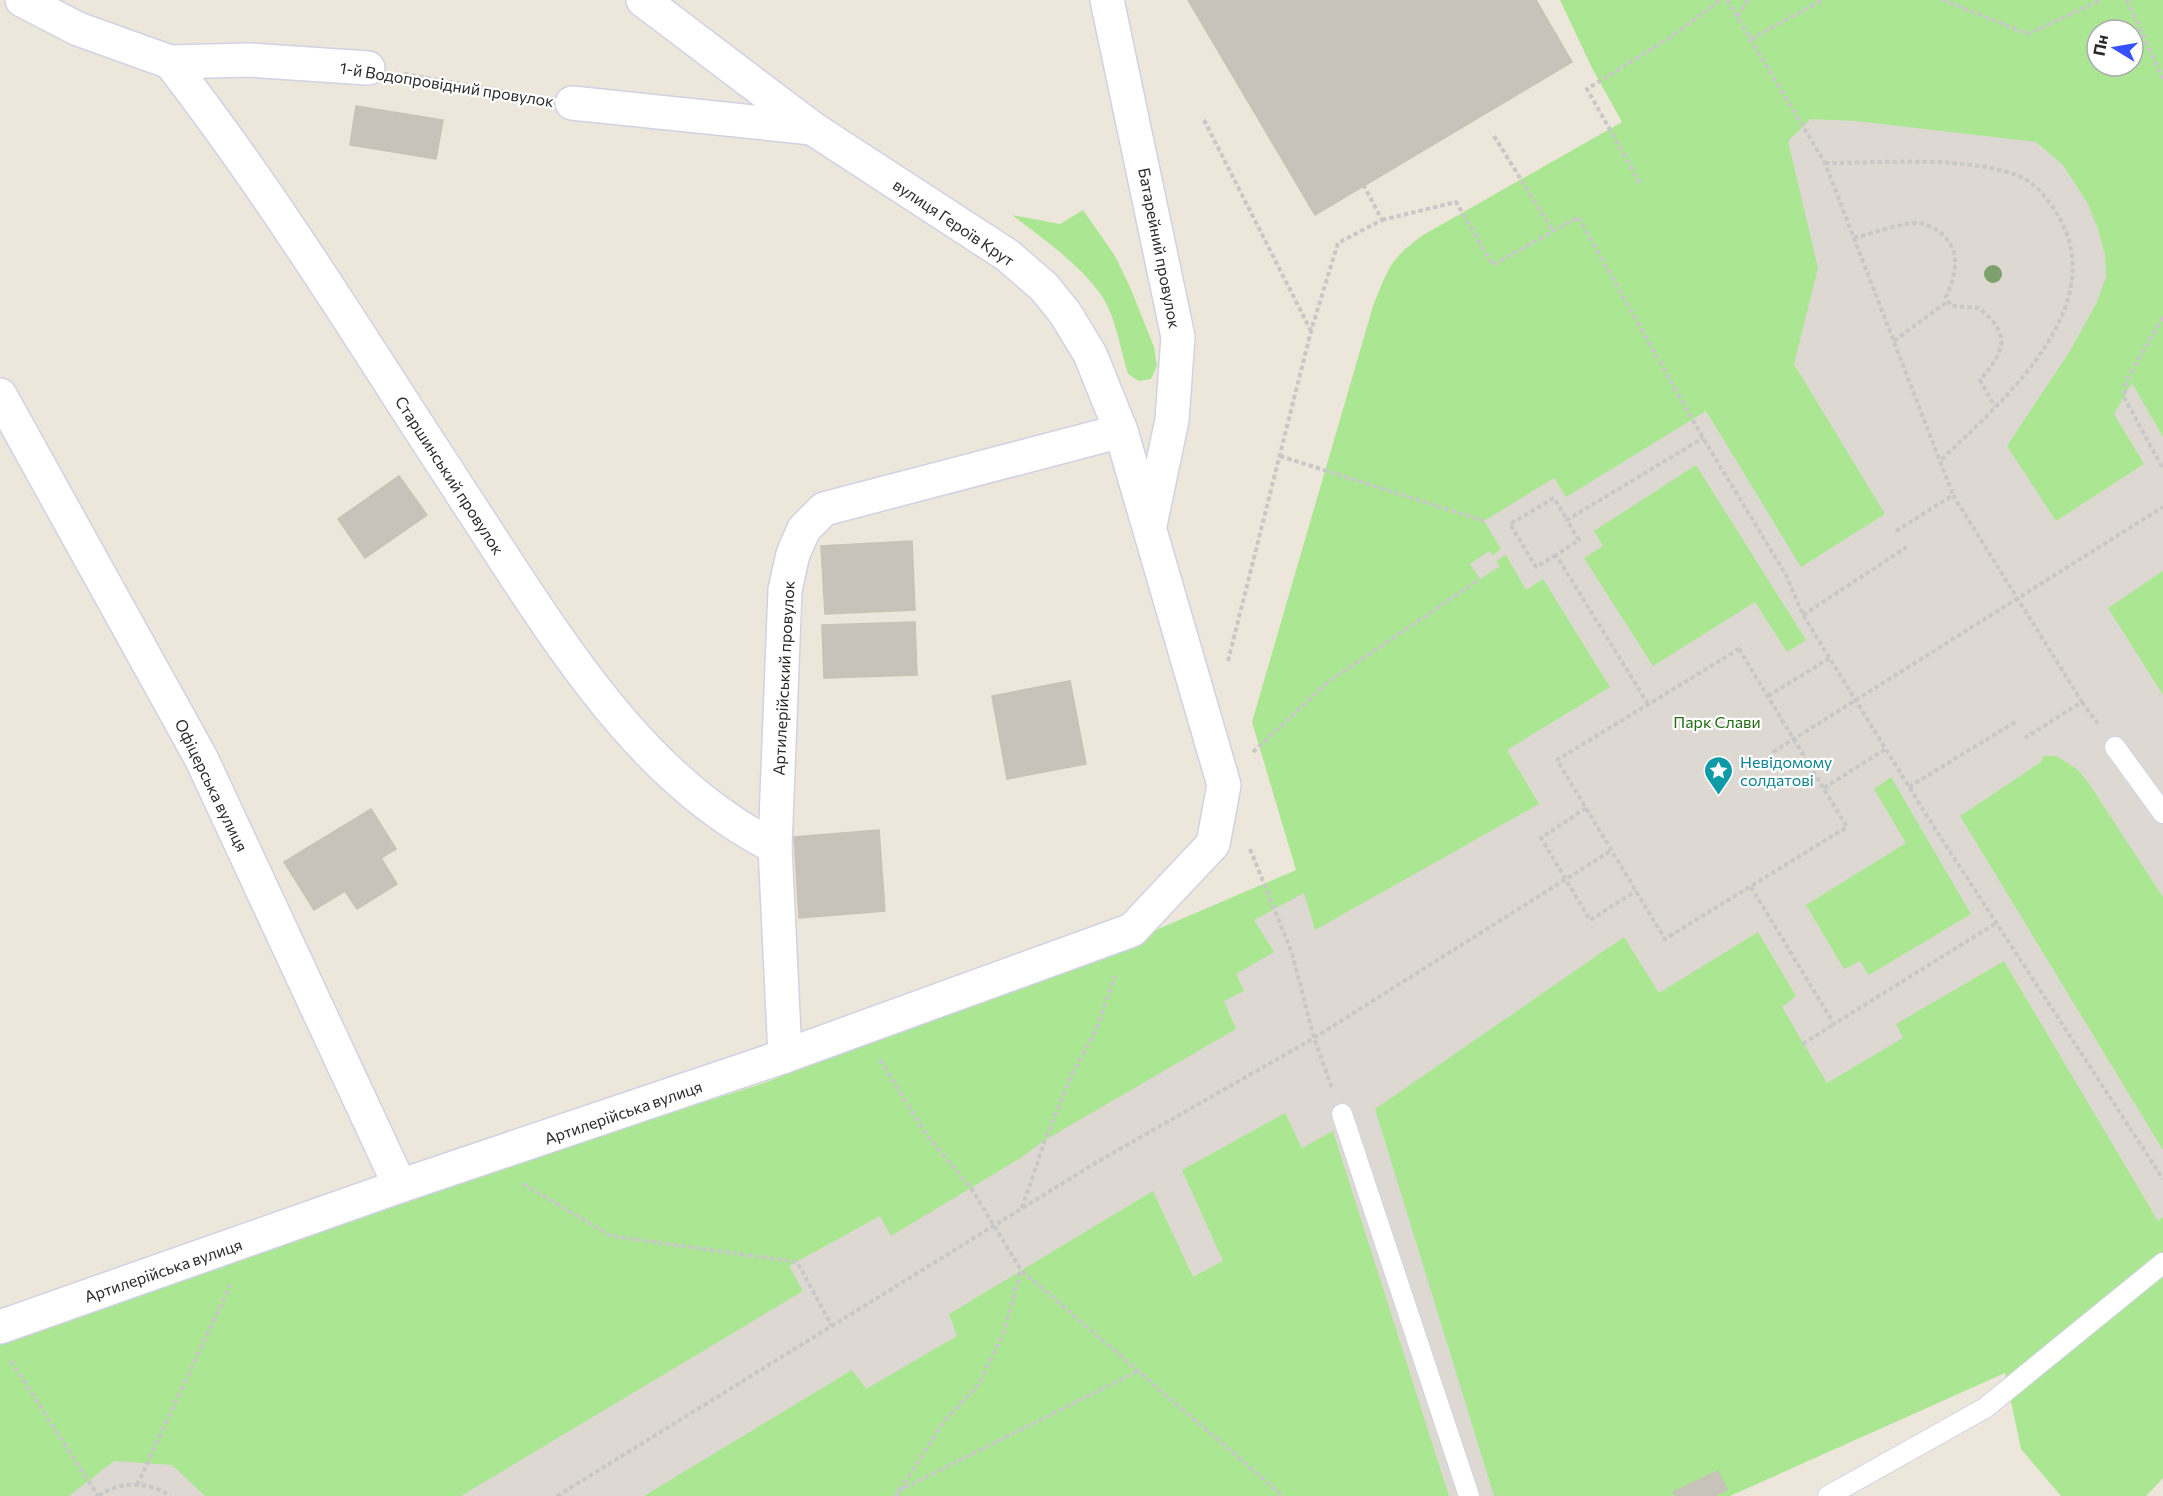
<svg xmlns="http://www.w3.org/2000/svg" width="2163" height="1496" font-family="Commissioner,sans-serif">
	<style>
		.green { fill: #abe793; fill-rule: evenodd }
		.plaza { fill: #ddd9d2; fill-rule: evenodd }
		.building { fill: #c8c3ba; stroke: #c8c2b4; stroke-width: 1.5 }
		.lines { fill: none; stroke-linecap: round; stroke-linejoin: round }
		.service-casing { stroke: #d0d2e4; stroke-width: 22 }
		.minor-casing { stroke: #d0d2e4; stroke-width: 36 }
		.path { stroke: #c8c8c8; stroke-width: 4; stroke-dasharray: 4.5 3; stroke-linecap: butt }
		.service { stroke: #fff; stroke-width: 20 }
		.minor { stroke: #fff; stroke-width: 33 }
		.tree { fill: #7da26e }
		.labels { text-anchor: middle; dominant-baseline: central; stroke-width: 4.5; stroke-linejoin: round; paint-order: stroke }
		.street-label { font-size: 16px; fill: #2a2a2a; stroke: #fff }
		.park-label { font-size: 16px; fill: #226b15; stroke: #fff }
		.culture-label { font-size: 16px; fill: #0d838f; stroke: #fff; text-anchor: start }
	</style>
	<rect width="100%" height="100%" fill="#ede6db"/>
	<g class="green">
		<path d="M1560 0H2163V1478L2146 1496H2061L2021 1449 2005 1373 1730 1496H0V1342L529 1158 767 1082 845 1051 1023 987 1296 870 1252 722 1373 306C1389 267 1390 258 1425 234L1622 122 1592 68ZM2097 30H2133V66H2097Z"/>
		<path d="M1083 210 1115 256 1130 287 1154 347 1157 366 1151 379 1139 381 1128 374C1121 352 1117 324 1106 303 1089 271 1041 237 1012 215L1060 224Z"/>
	</g>
	<g class="plaza">
		<path d="M1811 119 1856 121 2036 142 2063 165 2088 204 2098 229 2105 255 2106 277 2097 302 2070 351 2007 446 2056 521 2144 464 2114 414 2132 383 2163 437V571L2108 608 2163 695V897L2088 782 2077 769 2056 756H2043L2041 762 1960 816 2163 1150V1217L2158 1221 2004 961 1896 1024 1903 1038 1827 1083 1782 1007 1796 996 1758 932 1659 993 1624 937 1375 1109 1494 1496H1449L1333 1131 1302 1148 1285 1113 1182 1170 1223 1261 1193 1277 1153 1191 949 1314 957 1336 866 1389 852 1370 644 1496H461L803 1291 789 1266 880 1216 891 1236 1019 1159 1045 1140 1236 1029 1224 1001 1244 991 1236 974 1274 952 1254 920 1304 893 1315 930 1539 804 1507 750 1610 687 1543 579 1526 590 1506 555 1496 561 1500 566 1480 579 1470 564 1489 551 1493 555 1501 549 1484 521 1554 478 1566 497 1706 411 1801 567 1885 514 1794 364 1818 268 1788 141ZM1696 465 1806 640 1787 652 1755 602 1653 666 1584 558 1603 546 1594 531ZM1891 777 1971 914 1869 975 1860 961 1844 969 1806 905 1906 843 1874 789Z"/>
		<path d="M114 1461 172 1465 205 1496H69Z"/>
	</g>
	<g class="building">
		<path d="M1188 0H1536L1572 62 1315 215Z"/>
		<path d="M356 106 443 120 436 159 350 145Z"/>
		<path d="M399 476 427 515 365 558 338 519Z"/>
		<path d="M912 541 915 610 825 614 821 546Z"/>
		<path d="M915 622 917 675 824 678 822 625Z"/>
		<path d="M1070 681 1086 764 1007 779 992 696Z"/>
		<path d="M371 809 396 849 381 858 397 884 357 909 345 891 314 910 284 862Z"/>
		<path d="M879 830 885 911 799 918 794 837Z"/>
		<path d="M1718 1471 1727 1490 1714 1496H1676L1673 1492Z"/>
	</g>
	<g class="lines">
		<defs>
			<g id="service">
				<path d="M2115 747 2163 813"/>
				<path d="M1342 1114 1469 1496"/>
				<path d="M1828 1496 1985 1408 2163 1263"/>
			</g>
			<g id="minor">
				<path d="M22 0 78 29 170 62 248 60 368 68"/>
				<path d="M1107 0 1178 337 1172 420 1150 525"/>
				<path d="M170 62C259 177 337 300 416 423 447 471 478 518 509 566 579 673 657 788 775 847"/>
				<path d="M572 103 812 128"/>
				<path d="M0 395 201 758 400 1186"/>
				<path d="M785 1056 775 847 785 590 793 554 804 529 824 509 1121 431"/>
				<path d="M0 1327 400 1186 785 1056 1132 930 1213 844 1224 785 1121 431 1090 354 1065 313 1044 287 1007 255 812 128 643 0"/>
			</g>
		</defs>
		<use href="#service" class="service-casing"/>
		<use href="#minor" class="minor-casing"/>
		<g class="path">
			<path d="M1727 0 1825 163 1953 495"/>
			<path d="M1943 0 2028 34 2101 0"/>
			<path d="M2127 0 2163 79"/>
			<path d="M1737 16 1748 0"/>
			<path d="M1751 39 1822 0"/>
			<path d="M404 74 536 97"/>
			<path d="M1204 120 1311 331"/>
			<path d="M1494 136 1553 231"/>
			<path d="M1825 163C1886 163 1952 156 2011 173 2034 180 2049 199 2060 219 2110 311 1999 404 1940 461"/>
			<path d="M1640 183 1587 89 1669 38 1721 0"/>
			<path d="M1382 220 1456 202 1493 265 1578 217 1703 438 1786 575 1803 615 1932 824 2163 1179"/>
			<path d="M1854 238C1871 234 1903 222 1919 223 1926 224 1936 229 1941 233 1962 252 1956 274 1946 297L1951 306 1979 308C2011 335 2006 350 1980 380L1995 407"/>
			<path d="M2163 317 2126 381 2124 397 2163 469"/>
			<path d="M1894 341 1948 301"/>
			<path d="M1280 456 1484 521"/>
			<path d="M1896 531 1953 495 2082 702 2025 738"/>
			<path d="M1556 555 1536 567 1510 524 1554 498 1567 520"/>
			<path d="M1803 615 1907 547"/>
			<path d="M1739 649 1847 827 1665 939 1557 760Z"/>
			<path d="M1228 661 1311 331 1338 243 1382 220 1364 186"/>
			<path d="M1768 696 1830 658"/>
			<path d="M2082 702 2098 724"/>
			<path d="M1648 704 1556 555 1579 540 1567 520 1703 438"/>
			<path d="M1253 752 1328 682 1480 579"/>
			<path d="M1773 752 2163 507"/>
			<path d="M1909 787 2015 722"/>
			<path d="M1824 788 1887 748"/>
			<path d="M1586 808 1541 838 1590 920 1636 891"/>
			<path d="M1250 849 1292 953 1314 1038 1332 1088"/>
			<path d="M1751 887 1834 1024 1998 922"/>
			<path d="M1803 1044 1834 1024"/>
			<path d="M880 1060 926 1134 971 1188 1021 1270 1283 1496"/>
			<path d="M523 1184 611 1236 797 1262 832 1326"/>
			<path d="M1022 1208 1045 1140 1072 1074 1096 1030 1115 976"/>
			<path d="M11 1361 98 1496"/>
			<path d="M137 1485 230 1285"/>
			<path d="M898 1491 1138 1371"/>
			<path d="M99 1496C118 1481 150 1481 170 1496"/>
			<path d="M557 1496 1092 1165 1314 1038 1612 850"/>
			<path d="M896 1496 944 1421 979 1384 1004 1332 1021 1270"/>
		</g>
		<use href="#service" class="service"/>
		<use href="#minor" class="minor"/>
	</g>
	<circle class="tree" cx="1993" cy="274" r="9"/>
	<defs>
		<symbol id="sight-pin" viewBox="-11 -11 22 30"><path d="M0 17L-7.5 6A9.5 9.5 0 1 1 7.5 6Z" fill="#0f9aa8" stroke="#fff"/><path d="M0-6L1.8-2.2L6-1.7L2.9 1.2L3.7 5.4L0 3.3L-3.7 5.4L-2.9 1.2L-6-1.7L-1.8-2.2Z" fill="#fff"/></symbol>
	</defs>
	<g fill-rule="evenodd">
		<use href="#sight-pin" x="1702" y="754" width="33" height="45"/>
	</g>
	<g class="labels">
		<g class="street-label">
			<text transform="translate(447 84) rotate(9)">1-й Водопровідний провулок</text>
			<text transform="translate(954 222) rotate(34)">вулиця Героїв Крут</text>
			<text transform="translate(1160 248) rotate(79)">Батарейний провулок</text>
			<text transform="translate(450 475) rotate(57)">Старшинський провулок</text>
			<text transform="translate(783 678) rotate(-87)">Артилерійський провулок</text>
			<text transform="translate(212 785) rotate(64)">Офіцерська вулиця</text>
			<text transform="translate(623 1112) rotate(-19)">Артилерійська вулиця</text>
			<text transform="translate(163 1270) rotate(-19)">Артилерійська вулиця</text>
		</g>
		<g class="park-label">
			<text x="1717" y="721">Парк Слави</text>
		</g>
		<g class="culture-label">
			<text x="1740" y="761">Невідомому<tspan x="1740" dy="18">солдатові</tspan></text>
		</g>
	</g>
	<g transform="translate(2115 48) rotate(281)"><circle r="28" fill="#ffffff" stroke="#aaaaaa" stroke-width="1.5"/>
	<path d="M0-4.5L10 22L0 15L-10 22Z" fill="#364fff"/>
	<text y="-9" font-size="16" font-weight="bold" text-anchor="middle" fill="#2a2a2a">Пн</text>
	</g>
</svg>
